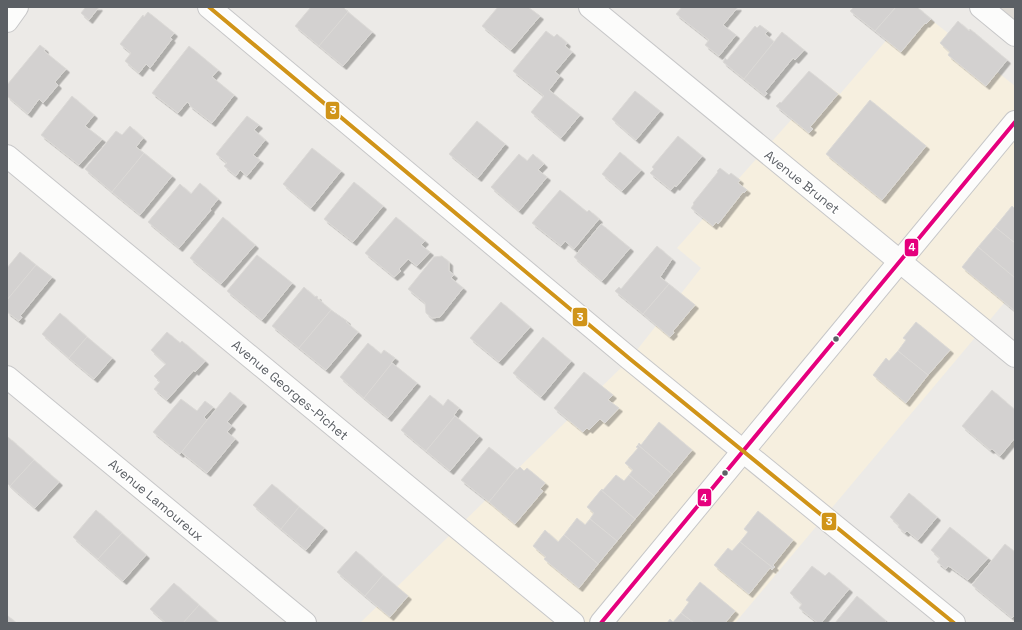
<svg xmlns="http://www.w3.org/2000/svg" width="1022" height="630" font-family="'Space Grotesk',sans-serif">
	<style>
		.commercial { fill: #f6efdf }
		.education { fill: #e0dcd6 }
		.building { fill: #d3d1d0; stroke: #dbd9d6; filter: url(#shadow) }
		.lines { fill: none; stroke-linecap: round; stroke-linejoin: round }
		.minor-casing { stroke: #c7c7c8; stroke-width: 24 }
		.minor { stroke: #fcfcfb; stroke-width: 22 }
		.bus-1-casing { stroke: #fff; stroke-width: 7 }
		.bus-2-casing { stroke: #fff; stroke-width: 7 }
		.bus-1 { stroke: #e5007d; stroke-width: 4 }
		.bus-2 { stroke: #d09419; stroke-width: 4 }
		.bus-dot { fill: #5c6065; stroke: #fff; stroke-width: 1.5 }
		.labels { text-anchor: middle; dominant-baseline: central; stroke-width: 3; stroke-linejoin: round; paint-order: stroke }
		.street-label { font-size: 13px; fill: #5c6065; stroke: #fff }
		.line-badge { stroke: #fff; stroke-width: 1.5 }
		.badge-label { font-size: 11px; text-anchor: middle; font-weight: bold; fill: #fff }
	</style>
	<defs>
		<filter id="shadow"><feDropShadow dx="3.5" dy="3.5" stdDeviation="0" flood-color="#0004"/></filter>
	</defs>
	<rect width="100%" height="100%" fill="#eceae7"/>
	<path class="commercial" d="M915 7 1015 86V290L735 623H360L630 359 701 268 677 248 824 83 840 94Z"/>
	<path class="education" d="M981 7H1015V35Z"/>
	<g class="building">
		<path d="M84 7H99L89 20 81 13 85 8Z"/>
		<path d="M311 7H343L348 12 319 46 295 26Z"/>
		<path d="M498 7H528L540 16 511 50 482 26Z"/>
		<path d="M682 7H738L723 25 736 35 719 56 705 45 709 40 676 14Z"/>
		<path d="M854 7H896L875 31 850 11Z"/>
		<path d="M896 7H917L931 19 926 24 925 23 901 52 875 31Z"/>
		<path d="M148 12 174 33 170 38 172 39 150 68 146 64 139 73 125 61 131 53 120 44 143 15 144 17Z"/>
		<path d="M348 12 372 32 343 66 319 46Z"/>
		<path d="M958 21 969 31 970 29 1007 60 986 86 948 55 950 52 940 43Z"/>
		<path d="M760 25 768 31 765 34 774 42 744 79 723 62 725 58 727 60 755 26 757 28Z"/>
		<path d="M546 31 554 37 557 34 567 43 565 46 572 52 555 72 560 76 549 90 580 115 561 138 531 112 544 96 513 71Z"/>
		<path d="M782 32 804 50 795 60 793 58 765 92 767 93 765 96 744 79Z"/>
		<path d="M40 45 45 49 44 51 66 69 55 82 58 85 43 103 39 99 28 114 7 96V85Z"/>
		<path d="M189 46 218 70 212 77 234 95 212 123 189 105 190 104 187 102 178 113 152 93Z"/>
		<path d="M809 71 838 94 810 127 813 129 809 133 776 106 780 102 781 103Z"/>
		<path d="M635 91 660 111 636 140 612 119Z"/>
		<path d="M72 96 94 115 85 126 102 139 79 165 41 135Z"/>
		<path d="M870 100 926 146 882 200 826 154Z"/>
		<path d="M247 116 259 125 254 130 265 140 253 155 260 160 247 176 240 170 236 176 224 166 227 163 216 154Z"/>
		<path d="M477 121 505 144 478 178 449 154Z"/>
		<path d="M130 126 143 138 136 147 144 153 112 192 85 169 116 131 122 135Z"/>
		<path d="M678 136 702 156 676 187 675 185 671 190 650 173 654 169 652 167Z"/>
		<path d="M312 148 341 171 311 208 283 184Z"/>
		<path d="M620 152 641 170 622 191 602 174Z"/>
		<path d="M144 153 172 176 140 215 112 192Z"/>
		<path d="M519 154 527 161 533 154 544 164 538 170 547 177 519 211 491 187Z"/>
		<path d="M720 168 729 175 731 173 740 180 738 183 747 190 744 193 743 192 718 224 716 222 713 226 691 208 694 204 693 203 718 172 717 171Z"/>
		<path d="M354 182 383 206 353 242 324 219Z"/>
		<path d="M200 183 218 199 210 209 211 210 179 248 148 222 180 184 191 194Z"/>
		<path d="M560 190 587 212 589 210 599 219 574 249 565 241 561 246 532 223Z"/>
		<path d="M1012 206 1015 209V243L995 227Z"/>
		<path d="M223 217 255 245 221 284 190 258Z"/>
		<path d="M396 217 425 241 421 245 430 252 417 266 408 259 399 269 401 271 394 277 365 253Z"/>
		<path d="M601 224 630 248 602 281 574 257Z"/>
		<path d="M995 227 1015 243V278L978 247Z"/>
		<path d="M657 246 672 259 660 277 669 284 643 314 615 291 619 287 621 289Z"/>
		<path d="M978 247 1015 278V311L962 267Z"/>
		<path d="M20 252 36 265 7 300V268Z"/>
		<path d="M257 255 292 283 262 320 227 291Z"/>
		<path d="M442 256 449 262V271L454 275 451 278 463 288 440 317 432 318 426 313 425 303 408 289 434 257Z"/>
		<path d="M36 265 52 277 20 316 22 317 19 321 7 312V300Z"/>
		<path d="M669 284 695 305 673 331 674 333 670 337 643 314Z"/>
		<path d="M304 287 315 297 316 296 318 297 317 298 331 310 299 348 272 326Z"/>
		<path d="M501 302 530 327 499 362 470 338Z"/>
		<path d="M331 310 347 321 346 322 358 332 326 370 299 348Z"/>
		<path d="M60 313 87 337 69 358 42 334Z"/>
		<path d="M916 322 950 350 928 375 898 351 906 340 903 338Z"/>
		<path d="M167 332 180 343 182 341 205 361 195 372 194 370 167 400 154 389 160 382 154 376 166 364 151 350Z"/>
		<path d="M87 337 112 358 94 379 69 358Z"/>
		<path d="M543 337 571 361 541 397 513 373Z"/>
		<path d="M368 343 381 354 384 350 395 358 391 363H392L364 398 340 377Z"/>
		<path d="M898 351 928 375 906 403 873 375 886 358 889 361Z"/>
		<path d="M392 363 417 383 388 418 364 398Z"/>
		<path d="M584 372 613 395 608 400 619 408 605 423 600 419 589 430 587 428 583 432 554 408Z"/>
		<path d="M992 390 1015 410V438L1000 456 992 449 990 450 962 426Z"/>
		<path d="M230 392 243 403 227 422 232 426 227 432 235 439 207 473 181 452Z"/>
		<path d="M430 395 443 406 448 399 459 408 454 415 455 416 426 451 401 430Z"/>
		<path d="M181 399 197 411 205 401 213 407 204 417 207 420 180 454 153 432Z"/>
		<path d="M455 416 479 436 450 471 426 451Z"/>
		<path d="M659 422 692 450 672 474 638 445 639 443 641 445Z"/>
		<path d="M8 437 34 460 10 486 7 483V439Z"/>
		<path d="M638 445 672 474 654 496 629 475 633 470 625 463 638 448 636 447Z"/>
		<path d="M489 447 516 469 489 502 461 480Z"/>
		<path d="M34 460 59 482 35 508 10 486Z"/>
		<path d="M520 467 524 471 527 468 545 483 540 489 543 491 515 524 489 502 516 469 517 470Z"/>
		<path d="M616 475 624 481 629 475 654 496 635 519 601 490 602 489 603 490Z"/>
		<path d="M272 484 299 507 281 529 253 505Z"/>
		<path d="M601 490 635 519 617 541 590 519 594 513 587 507Z"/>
		<path d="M909 493 937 517 918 540 907 531 905 533 898 527 899 525 890 517Z"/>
		<path d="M299 507 324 528 306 550 281 529Z"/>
		<path d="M96 510 122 533 98 559 73 537Z"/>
		<path d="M758 511 793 540 773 565 775 567 773 568 740 542 748 532 744 529Z"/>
		<path d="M577 518 585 525 590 519 617 541 598 564 564 535Z"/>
		<path d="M950 527 988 558 968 580 950 567 948 566 946 569 937 562 940 558 931 550Z"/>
		<path d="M545 530 558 542 564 535 598 564 579 588 544 559 546 557 533 546Z"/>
		<path d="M122 533 146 555 123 581 98 559Z"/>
		<path d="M740 542 773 568 772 570 770 568 749 594 714 565 728 548 732 551Z"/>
		<path d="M1005 544 1015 552V615L1012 618 972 585Z"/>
		<path d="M356 551 383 575 365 596 337 572Z"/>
		<path d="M812 566 825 576 829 572 849 589 821 623H818L799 608 802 604 790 593Z"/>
		<path d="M383 575 408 596 390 617 365 596Z"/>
		<path d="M700 582 735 611 725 623H694L681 613 689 602 686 600Z"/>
		<path d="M174 583 199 605 183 623H166L150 609Z"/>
		<path d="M857 596 886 621 884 623H835Z"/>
		<path d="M199 605 219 623H183Z"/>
		<path d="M681 613 694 623H667L670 619 673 622Z"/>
		<path d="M7 615 16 623H7Z"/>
	</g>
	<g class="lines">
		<defs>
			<g id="minor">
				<path d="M209 7 630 359 954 623"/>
				<path d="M590 7 1015 356"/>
				<path d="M981 7 1015 35"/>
				<path d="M7 21 17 7"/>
				<path d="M7 156 573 623"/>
				<path d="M7 377 305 623"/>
				<path d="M601 623 1015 122"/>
			</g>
		</defs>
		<use href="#minor" class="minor-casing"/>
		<use href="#minor" class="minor"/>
		<defs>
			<path id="bus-1" d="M601 623 1015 122"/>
			<path id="bus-2" d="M209 7 630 359 954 623"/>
		</defs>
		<use href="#bus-1" class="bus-1-casing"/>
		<use href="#bus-2" class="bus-2-casing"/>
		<use href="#bus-1" class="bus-1"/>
		<use href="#bus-2" class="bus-2"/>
	</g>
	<g class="bus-dot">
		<circle cx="836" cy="339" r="3.5"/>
		<circle cx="725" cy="473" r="3.5"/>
	</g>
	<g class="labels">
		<g class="street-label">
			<text transform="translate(802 182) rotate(39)">Avenue Brunet</text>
			<text transform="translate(290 390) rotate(40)">Avenue Georges-Pichet</text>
			<text transform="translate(156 500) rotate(40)">Avenue Lamoureux</text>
		</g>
	</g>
	<g class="line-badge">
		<rect x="325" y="101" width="15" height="19" rx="4" fill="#d09419"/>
		<rect x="904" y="238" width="15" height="19" rx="4" fill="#e5007d"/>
		<rect x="572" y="307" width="16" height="20" rx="4" fill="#d09419"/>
		<rect x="697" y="488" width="15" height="19" rx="4" fill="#e5007d"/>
		<rect x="821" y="512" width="16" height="19" rx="4" fill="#d09419"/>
	</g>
	<g class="badge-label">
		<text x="333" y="114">3</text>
		<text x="912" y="251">4</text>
		<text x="580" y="321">3</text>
		<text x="704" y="502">4</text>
		<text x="829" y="525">3</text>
	</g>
	<rect width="1022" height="630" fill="none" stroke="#5c6065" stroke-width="16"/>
</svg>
